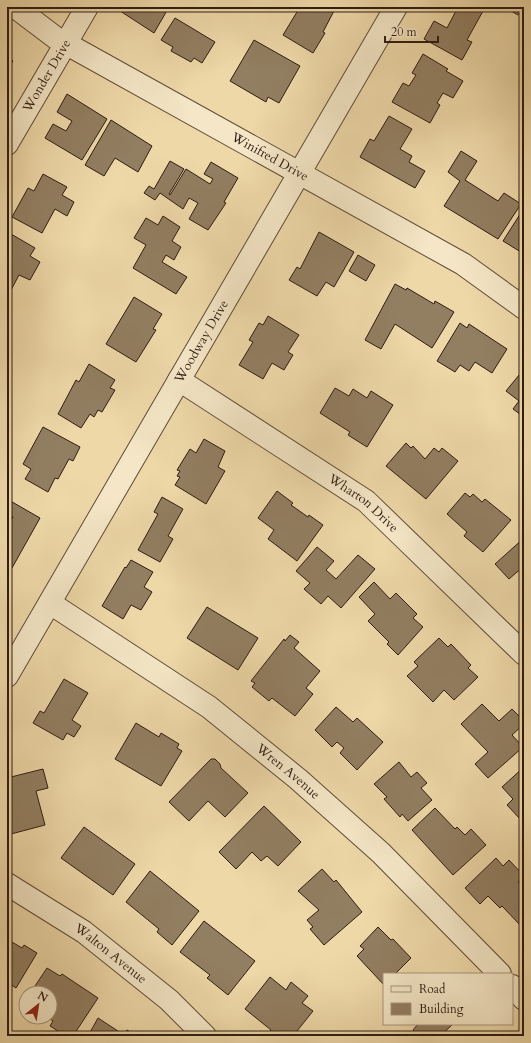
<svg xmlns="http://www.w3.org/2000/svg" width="531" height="1043" font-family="Cardo,serif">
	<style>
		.building { fill: #927e61; stroke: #2f1c14 }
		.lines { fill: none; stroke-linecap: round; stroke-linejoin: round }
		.minor-casing { stroke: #5f4b39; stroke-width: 24 }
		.minor { stroke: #f4e6c6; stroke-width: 22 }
		.labels { text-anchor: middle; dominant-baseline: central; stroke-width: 3.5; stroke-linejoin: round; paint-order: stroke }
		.street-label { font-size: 13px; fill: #2f1c14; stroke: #f4e6c6 }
	</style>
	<rect width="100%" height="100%" fill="#eed8a8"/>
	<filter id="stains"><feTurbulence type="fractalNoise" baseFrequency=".005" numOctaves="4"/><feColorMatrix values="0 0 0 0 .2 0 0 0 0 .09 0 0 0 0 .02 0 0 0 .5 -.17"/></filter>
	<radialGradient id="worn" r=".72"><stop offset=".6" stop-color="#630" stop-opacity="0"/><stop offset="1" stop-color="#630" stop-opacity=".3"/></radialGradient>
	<g class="building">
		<path d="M114 7H169L154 33Z"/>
		<path d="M300 7H336L323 32 325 33 313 53 283 35Z"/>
		<path d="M458 7H476L483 11 467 40 472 42 462 60 424 39 434 21 447 28Z"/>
		<path d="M504 7H523L518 15Z"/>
		<path d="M175 18 215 42 202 63 194 58 191 62 171 51 173 47 161 40Z"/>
		<path d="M254 40 300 66 279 103 268 97 266 102 230 81Z"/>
		<path d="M423 54 448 69 446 71 463 81 453 98 443 93 437 103 440 105 430 123 392 102 403 83 409 86 416 75 412 73Z"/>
		<path d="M7 57 13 61 7 69Z"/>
		<path d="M67 94 107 119 82 160 45 138 53 124 66 131 72 121 57 112Z"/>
		<path d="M389 116 412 129 400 149 412 156 409 162 425 171 415 188 360 157 370 139 374 141Z"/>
		<path d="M111 120 152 146 138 172 115 158 104 176 85 165Z"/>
		<path d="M461 151 477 161 465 180 498 201 504 193 521 204 498 239 444 206 460 181 448 172Z"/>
		<path d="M170 161 184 169 169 194 170 195 186 169 210 184 213 179 204 174 211 162 238 178 224 202 226 203 208 230 189 219 198 203 189 198 183 209 160 193 155 200 144 193 149 186 154 189Z"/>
		<path d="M43 174 67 187 62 195 74 202 67 216 55 209 42 233 12 217 28 188 34 191Z"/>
		<path d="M524 208V254L503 241Z"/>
		<path d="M163 216 180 227 172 241 181 247 174 260 166 255 162 262 187 277 176 294 133 268 146 245 134 238 146 218 158 225Z"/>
		<path d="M319 232 354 252 334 287 326 282 317 296 289 280 297 267 300 269Z"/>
		<path d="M11 234 35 248 30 256 40 262 30 280 19 275 10 292 7 290V239Z"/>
		<path d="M358 255 375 265 366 281 349 271Z"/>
		<path d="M395 284 406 290 407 288 434 304 435 301 454 312 432 348 395 324 381 349 365 340Z"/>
		<path d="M134 297 162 314 153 329 156 330 136 362 106 344Z"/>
		<path d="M268 316 299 335 288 352 293 355 284 370 272 363 263 379 239 365 253 342 249 340 259 323 263 325Z"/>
		<path d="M460 323 467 328 469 324 507 349 492 373 475 362 469 371 460 365 455 372 437 361Z"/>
		<path d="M89 364 115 380 110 388 115 390 102 412 98 410 94 417 90 414 81 428 58 414 76 380 79 382Z"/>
		<path d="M524 369V417L513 409 519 401 506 391Z"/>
		<path d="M335 388 349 396 353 389 367 398 371 391 393 405 367 447 348 435 350 432 320 413Z"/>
		<path d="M43 427 80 447 73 461 69 459 58 479 55 478 48 492 25 479 31 469 23 464Z"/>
		<path d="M204 439 225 451 218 467 225 471 206 504 175 485 180 477 177 476 180 471 177 470 190 449 196 453Z"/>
		<path d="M406 443 411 448 413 446 425 459 434 448 439 452 442 448 458 461 426 499 386 466Z"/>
		<path d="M277 491 293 503 291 505 308 517 309 515 323 525 297 561 268 539 274 530 258 518Z"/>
		<path d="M465 493 470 497 473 494 482 502 485 499 511 520 483 552 464 536 467 532 447 514Z"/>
		<path d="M162 497 183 509 168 536 173 539 160 562 138 550 158 514 154 512Z"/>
		<path d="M7 499 40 518 12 568 7 565V527L13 517 7 513Z"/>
		<path d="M524 538V566L509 579 495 564Z"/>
		<path d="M317 547 334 561 326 570 336 579 358 555 375 569 341 608 328 596 321 604 304 589 310 583 296 571Z"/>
		<path d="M131 560 153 572 144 587 152 592 141 610 131 605 123 619 102 606 125 567 126 568Z"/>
		<path d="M374 582 390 599 396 593 417 614 413 618 423 627 398 655 387 644 389 642 368 621 375 614 359 597Z"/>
		<path d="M207 607 258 638 238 670 187 638Z"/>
		<path d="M290 635 299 642 294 648 320 671 306 688 313 694 295 716 272 698 269 701 252 687 255 683 251 681 284 639 285 641Z"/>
		<path d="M439 638 448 647 451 644 471 665 468 668 478 677 454 700 444 690 433 702 407 676 418 666 414 662Z"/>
		<path d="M64 679 88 693 72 720 81 726 74 737 67 733 63 740 33 723 40 711 44 713Z"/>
		<path d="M482 704 499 721 512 709 524 721V724L512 735 523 747 488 778 475 764 488 752 461 724Z"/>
		<path d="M336 707 353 722 357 718 383 742 357 770 340 753 344 748 337 742 332 747 315 730Z"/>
		<path d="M136 723 159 737 161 733 179 744 177 748 182 751 161 786 115 759Z"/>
		<path d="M211 759H215L220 764 221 768 248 793 225 817 208 801 189 821 169 802Z"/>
		<path d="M399 762 411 777 417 772 427 783 421 788 432 800 408 821 402 814 400 817 384 799 387 797 374 784Z"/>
		<path d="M524 767V817L521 820 507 805 513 799 502 787Z"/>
		<path d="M43 769 48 788 36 791 45 825 11 834 7 819V778Z"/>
		<path d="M264 806 301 842 278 866 267 856 261 861 252 852 236 869 219 852Z"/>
		<path d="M435 808 455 829 457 827 465 835 471 829 486 845 453 875 412 830Z"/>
		<path d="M84 827 135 864 113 895 61 858Z"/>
		<path d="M496 858 503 866 509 860 524 876 518 882 524 888V920L520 925 502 906 500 908 488 896 480 904 465 888Z"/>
		<path d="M322 869 334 882 336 880 362 912 324 945 310 929 313 927 307 920 319 910 298 891Z"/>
		<path d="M150 871 199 911 172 945 157 932 159 929 126 902Z"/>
		<path d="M204 921 255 961 228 995 207 978 210 975 180 952Z"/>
		<path d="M378 927 391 940 393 939 411 958 395 974H384V985L357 956 364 949 360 946Z"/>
		<path d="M7 939 22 948 24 945 37 953 16 988 7 982Z"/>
		<path d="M47 968 60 976 62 974 98 998 73 1036H66L50 1026 53 1021 47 1017H50V993L31 992Z"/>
		<path d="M270 977 286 990 291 982 308 996 302 1003 313 1011 293 1036H269L267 1035 271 1030 245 1009Z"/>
		<path d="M98 1018 124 1035 127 1030 137 1036H88Z"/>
		<path d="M418 1024H453L440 1036H419L413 1030Z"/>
	</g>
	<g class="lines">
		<defs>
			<g id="minor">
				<path id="s1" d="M15 7 56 38 463 264 524 308"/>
				<path id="s2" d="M7 144 87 7"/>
				<path id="s3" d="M179 380 366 501 524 654"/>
				<path id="s4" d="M50 603 209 707 298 779 381 853 500 974"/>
				<path id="s5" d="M7 676 396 7"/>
				<path id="s6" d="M7 884 84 932 169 1000 205 1036"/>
				<path d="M512 986 524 999"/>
			</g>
		</defs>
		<use href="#minor" class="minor-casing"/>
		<use href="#minor" class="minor"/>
	</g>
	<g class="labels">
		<g class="street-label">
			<text stroke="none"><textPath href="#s2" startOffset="79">Wonder Drive</textPath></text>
			<text stroke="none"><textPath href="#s1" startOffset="296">Winifred Drive</textPath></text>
			<text stroke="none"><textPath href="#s5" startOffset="387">Woodway Drive</textPath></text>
			<text stroke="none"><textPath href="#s3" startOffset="222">Wharton Drive</textPath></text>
			<text stroke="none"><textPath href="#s4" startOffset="292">Wren Avenue</textPath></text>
			<text stroke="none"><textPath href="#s6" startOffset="125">Walton Avenue</textPath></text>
		</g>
	</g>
	<rect width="531" height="1043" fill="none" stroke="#eed8a8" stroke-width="24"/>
	<rect x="8" y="8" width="515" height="1027" fill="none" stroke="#2f1c14" stroke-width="2"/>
	<rect x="12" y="12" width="507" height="1019" fill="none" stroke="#2f1c14"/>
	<rect x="383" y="973" width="130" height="52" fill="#f4e6c6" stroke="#a5957f"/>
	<rect x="391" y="986" width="20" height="6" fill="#f4e6c6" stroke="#a5957f"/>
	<text x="419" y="993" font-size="12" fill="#2f1c14">Road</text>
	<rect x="391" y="1003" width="20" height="12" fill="#927e61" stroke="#a5957f"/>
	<text x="419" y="1013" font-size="12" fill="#2f1c14">Building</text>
	<g transform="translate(38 1005) rotate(30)"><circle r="19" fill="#f4e6c6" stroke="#a5957f"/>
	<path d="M0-3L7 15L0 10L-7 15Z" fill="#8f2418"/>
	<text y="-6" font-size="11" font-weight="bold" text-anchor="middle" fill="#2f1c14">N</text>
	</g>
	<path d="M385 36v6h53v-6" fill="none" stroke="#2f1c14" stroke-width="2"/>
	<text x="391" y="36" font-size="12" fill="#2f1c14" stroke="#f4e6c6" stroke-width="3" paint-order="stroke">20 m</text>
	<rect width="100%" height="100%" filter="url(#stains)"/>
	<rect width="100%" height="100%" fill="url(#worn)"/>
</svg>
